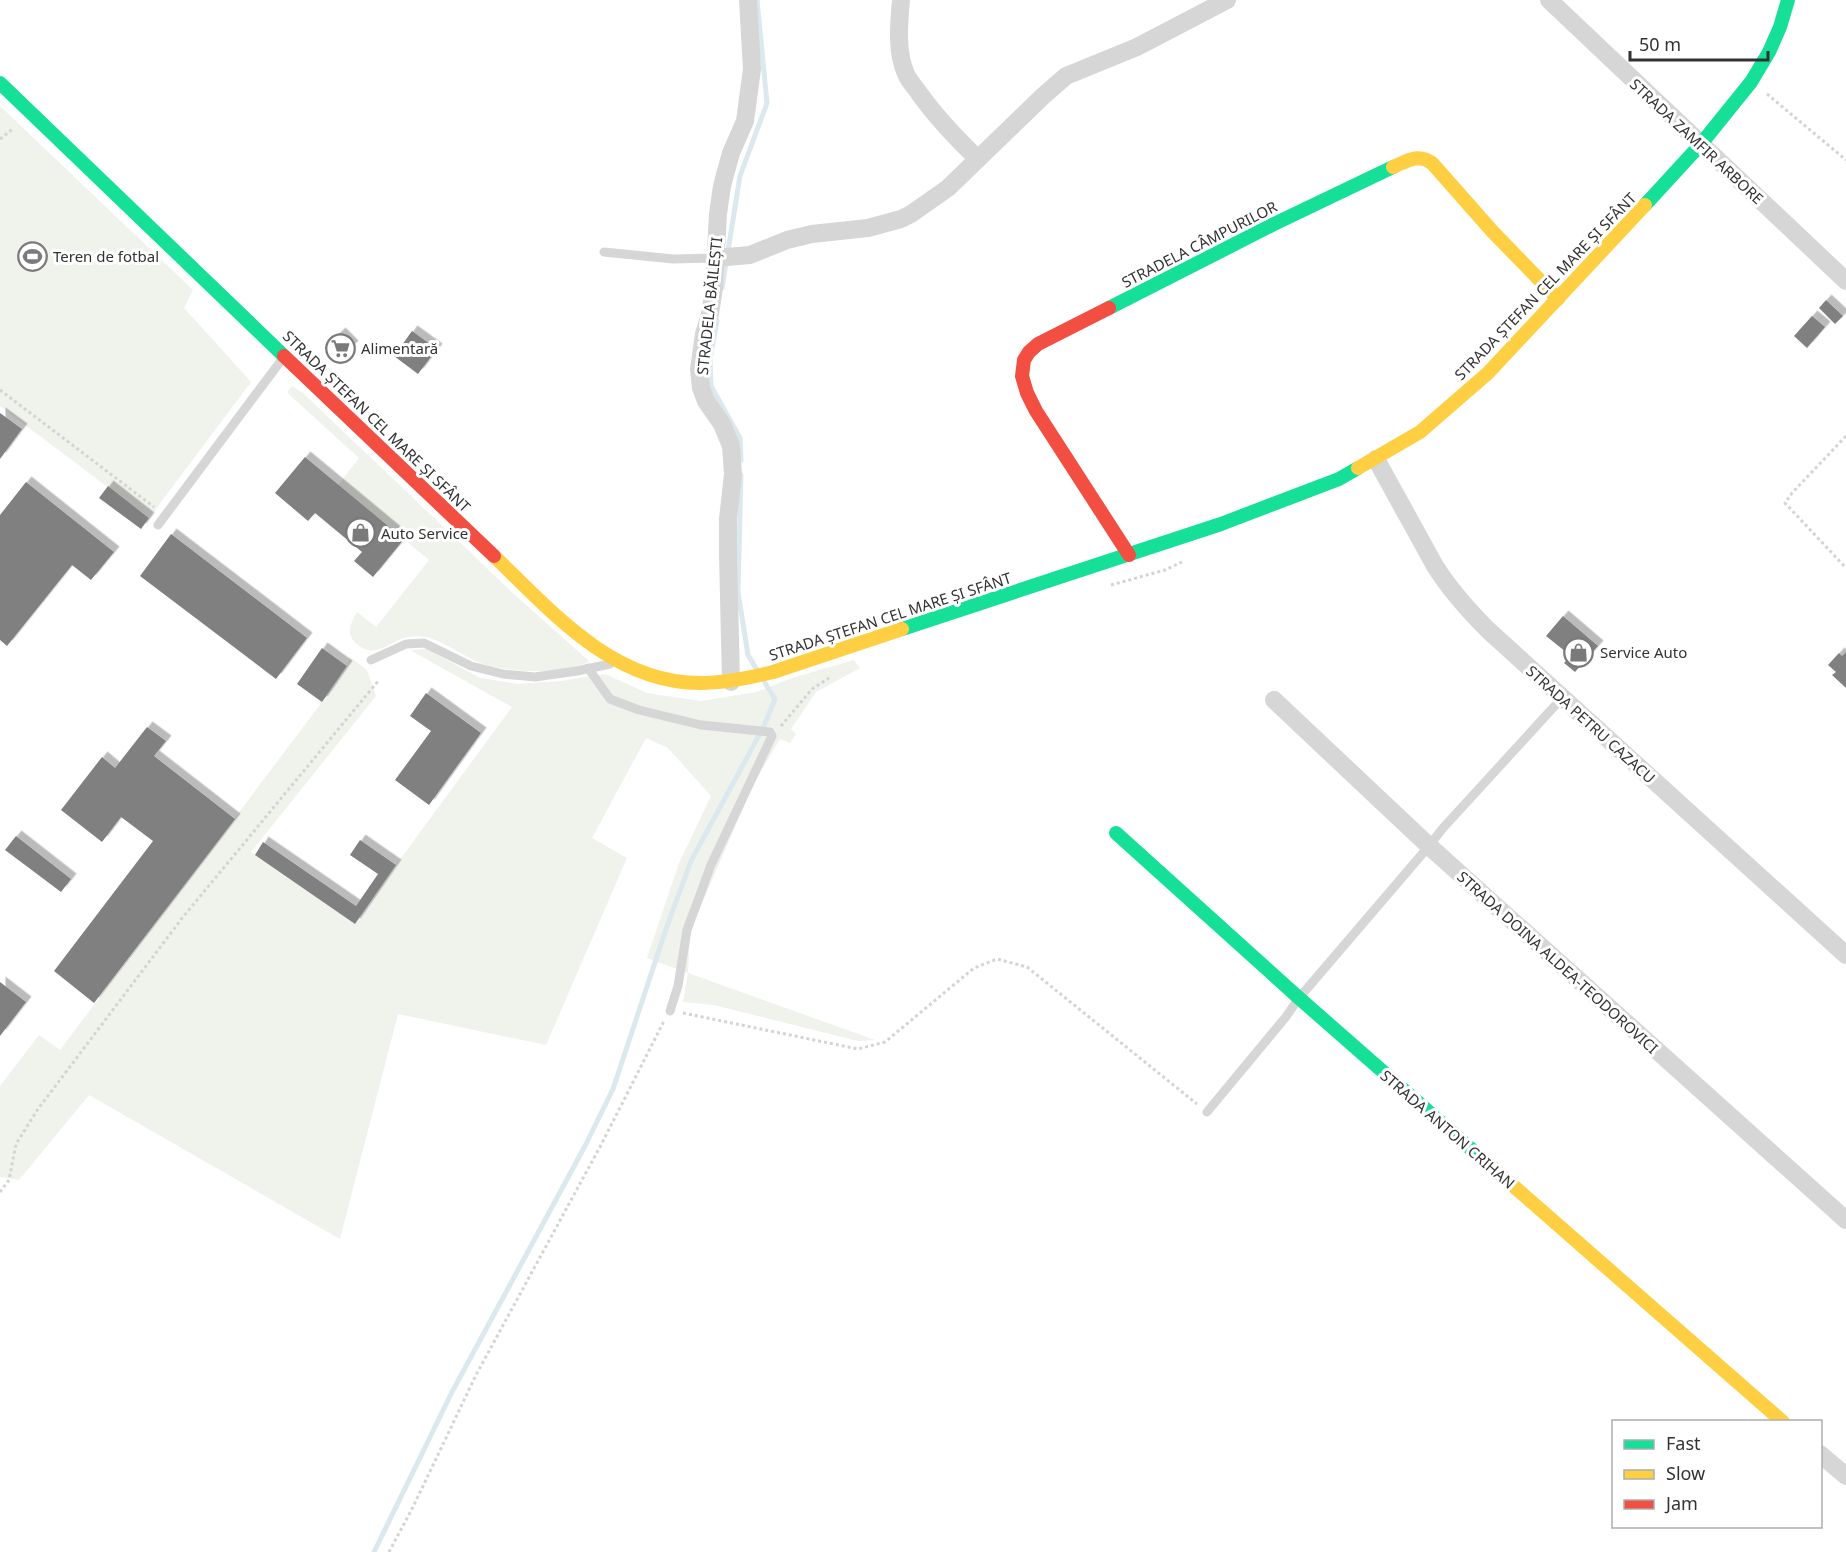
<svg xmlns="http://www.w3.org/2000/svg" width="1846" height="1552" font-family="'Noto Sans',sans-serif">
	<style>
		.green { fill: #f0f2ec }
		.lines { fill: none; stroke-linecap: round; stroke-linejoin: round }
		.stream { stroke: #dbe9ee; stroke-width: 5 }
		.building { fill: #808080; filter: url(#shadow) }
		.path { stroke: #d4d4d4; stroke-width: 3; stroke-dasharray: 3 3; stroke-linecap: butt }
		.lane { stroke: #d6d6d6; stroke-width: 9 }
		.street { stroke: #d6d6d6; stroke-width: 18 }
		.fast { stroke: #16e098; stroke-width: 14 }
		.slow { stroke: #ffcf43; stroke-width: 14 }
		.jam { stroke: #f24e42; stroke-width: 14 }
		.labels { text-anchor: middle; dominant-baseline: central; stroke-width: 6; stroke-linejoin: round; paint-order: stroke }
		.street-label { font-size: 15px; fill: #323232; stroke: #fff }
		.poi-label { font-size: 15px; fill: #323232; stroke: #fff; text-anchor: start }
	</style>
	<defs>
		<filter id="shadow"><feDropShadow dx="5.5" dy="-5.5" stdDeviation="0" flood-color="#0004"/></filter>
	</defs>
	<rect width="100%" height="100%" fill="#fff"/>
	<g class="green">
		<path d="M0 106 193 290 184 308 251 382 149 518 0 406Z"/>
		<path d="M292 386 303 393 516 596 589 661C569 676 503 672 480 663 463 656 444 641 426 637 422 636 413 636 408 637 392 640 377 658 361 647 345 637 349 626 357 612L376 627 429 560 338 485 359 458 293 398 287 392Z"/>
		<path d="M427 649 480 678 518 684 561 681 605 674 647 693 701 701 756 692 792 678 854 660 860 668 816 692 791 729 796 734 790 743 780 739 754 783 690 931 688 973 875 1040 858 1041 714 1005 683 1002 688 973 647 958 679 863 711 796 668 748 646 738 592 838 627 858 546 1045 398 1014 340 1239 89 1095 19 1180 0 1177V1086L39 1035 60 1050 322 702 347 666 350 657 367 670 376 696 251 852 355 924 396 865 512 707 410 650Z"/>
	</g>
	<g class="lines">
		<g class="stream">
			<path d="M722 288 740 176 767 103 757 0"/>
			<path d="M717 321 710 359 711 386 740 438 741 460"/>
			<path d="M741 475 738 592 748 655 757 670"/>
			<path d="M374 1552 452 1392 585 1146 613 1089 666 929 691 861 764 726 775 699 765 683"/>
		</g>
	</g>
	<g class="building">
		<path d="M1826 300 1843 316 1835 324 1819 308Z"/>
		<path d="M1812 316 1825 327 1807 348 1794 336Z"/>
		<path d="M412 331 437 349 418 374 394 356Z"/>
		<path d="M340 333 353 346 338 361 325 348Z"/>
		<path d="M0 413 22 429 0 459Z"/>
		<path d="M305 457 404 539 373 577 354 561 362 552 315 513 308 521 275 493Z"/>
		<path d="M26 482 114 552 91 580 72 565 7 646 0 640V515Z"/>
		<path d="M108 486 149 518 141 529 99 498Z"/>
		<path d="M171 534 307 638 276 679 140 576Z"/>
		<path d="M1563 616 1598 646 1575 672 1564 663 1569 658 1566 652 1546 636Z"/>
		<path d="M322 648 347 666 322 702 297 684Z"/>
		<path d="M1846 652V688L1832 675 1836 672 1828 665 1839 653 1842 656Z"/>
		<path d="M426 693 481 733 429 805 395 780 431 731 410 716Z"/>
		<path d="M147 727 166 741 154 756 235 819 94 1003 54 971 153 841 121 817 102 842 61 810 102 757 115 768Z"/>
		<path d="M16 836 71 879 61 892 5 850Z"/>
		<path d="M360 840 396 865 355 924 255 855 263 842 356 906 378 874 350 855Z"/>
		<path d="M0 982 26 1002 0 1036Z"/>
	</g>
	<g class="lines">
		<g class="path">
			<path d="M1767 94 1846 160"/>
			<path d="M0 139 14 128"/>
			<path d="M0 390 154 507"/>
			<path d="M1846 436 1792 493 1785 503 1846 568"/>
			<path d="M1111 585 1165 570 1182 562"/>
			<path d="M781 726 812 689 829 678"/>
			<path d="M683 1013 858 1049 885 1042 974 968 997 959 1027 967 1197 1104"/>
			<path d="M0 1192 9 1180 16 1144 38 1109 183 917 379 680"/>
			<path d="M389 1552 413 1507 476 1375 601 1145 664 1021"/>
		</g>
		<g class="lane">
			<path d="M604 252 673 259 715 258"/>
			<path d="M158 525 283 358"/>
			<path d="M371 660 406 644 424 643 471 666 503 674 535 677 577 671 610 664"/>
			<path d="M588 668 610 699 639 710 701 725 770 732 772 736 711 865 687 930 678 986 670 1011"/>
			<path d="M1207 1112 1285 1018 1299 998 1429 846 1443 828 1562 698"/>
		</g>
		<g class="street">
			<path d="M901 0C899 23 896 52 906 74 909 81 915 87 919 93 936 117 956 138 978 159"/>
			<path d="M1549 0 1846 281"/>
			<path d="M715 258 750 255 787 240 812 234 868 228 901 219 911 214 948 188 1042 97 1066 76 1137 47 1227 0"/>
			<path d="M1376 459 1435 566C1450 590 1468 610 1488 630L1846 955"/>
			<path d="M731 682 728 554V519L733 474 731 446 722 424 706 401 701 388 699 369 704 334 710 314 714 288 718 214 722 186 731 153 745 121 752 69 748 0"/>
			<path d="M1274 700 1429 846 1846 1220"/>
			<path d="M1820 1454 1846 1476"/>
		</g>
		<g class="fast">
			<path d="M0 83 284 356"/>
			<path d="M1645 205 1701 144 1751 82 1769 52 1780 27 1788 0"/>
			<path d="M1109 308 1274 224 1393 167"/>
			<path d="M902 629 1221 524 1339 479 1358 468"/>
			<path d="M1116 833 1299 998 1494 1169"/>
		</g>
		<g class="slow">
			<path d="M1393 167C1407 161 1418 153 1432 163L1492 231 1558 299"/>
			<path d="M1358 468 1420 432 1488 373 1645 205"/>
			<path d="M494 556C552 612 613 683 700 683 725 683 749 678 773 672L902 629"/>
			<path d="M1494 1169 1783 1422"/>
		</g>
		<g class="jam">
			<path d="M1109 308 1038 344 1029 352 1024 360 1022 376 1027 393 1036 411 1129 555"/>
			<path d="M284 356 494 556"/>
		</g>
	</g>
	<defs>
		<symbol id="stadium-ring" viewBox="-11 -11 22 22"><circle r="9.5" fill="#fff" stroke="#7a7a7a" stroke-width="1.5"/><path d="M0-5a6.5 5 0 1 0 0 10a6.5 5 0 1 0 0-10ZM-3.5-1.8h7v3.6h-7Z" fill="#7a7a7a"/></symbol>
		<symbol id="supermarket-ring" viewBox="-11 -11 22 22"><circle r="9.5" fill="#fff" stroke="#7a7a7a" stroke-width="1.5"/><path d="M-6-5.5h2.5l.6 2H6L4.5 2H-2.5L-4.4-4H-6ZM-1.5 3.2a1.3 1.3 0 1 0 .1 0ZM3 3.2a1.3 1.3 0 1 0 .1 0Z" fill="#7a7a7a"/></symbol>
		<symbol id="shop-ring" viewBox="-11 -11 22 22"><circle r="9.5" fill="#fff" stroke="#7a7a7a" stroke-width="1.5"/><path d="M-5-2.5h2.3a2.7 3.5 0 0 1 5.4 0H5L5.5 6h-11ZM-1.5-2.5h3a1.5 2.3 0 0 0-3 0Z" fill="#7a7a7a"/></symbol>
	</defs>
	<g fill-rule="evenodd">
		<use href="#stadium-ring" x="16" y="240" width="33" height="33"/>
		<use href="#supermarket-ring" x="324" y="332" width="33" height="33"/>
		<use href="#shop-ring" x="344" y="516" width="33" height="33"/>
		<use href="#shop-ring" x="1562" y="636" width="33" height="33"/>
	</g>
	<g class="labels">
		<g class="street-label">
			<text transform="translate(1697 141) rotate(43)">STRADA ZAMFIR ARBORE</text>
			<text transform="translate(1199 244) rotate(-27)">STRADELA CÂMPURILOR</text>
			<text transform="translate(1545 286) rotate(-46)">STRADA ȘTEFAN CEL MARE ȘI SFÂNT</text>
			<text transform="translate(709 306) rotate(-84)">STRADELA BĂILEȘTI</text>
			<text transform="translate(377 421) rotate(44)">STRADA ȘTEFAN CEL MARE ȘI SFÂNT</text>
			<text transform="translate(890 616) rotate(-18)">STRADA ȘTEFAN CEL MARE ȘI SFÂNT</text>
			<text transform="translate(1591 724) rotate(42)">STRADA PETRU CAZACU</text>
			<text transform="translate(1558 962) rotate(42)">STRADA DOINA ALDEA-TEODOROVICI</text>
			<text transform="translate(1448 1129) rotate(41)">STRADA ANTON CRIHAN</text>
		</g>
		<g class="poi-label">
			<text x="53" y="256">Teren de fotbal</text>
			<text x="361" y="348">Alimentară</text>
			<text x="381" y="533">Auto Service</text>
			<text x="1600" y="652">Service Auto</text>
		</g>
	</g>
	<rect x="1612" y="1420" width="210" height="108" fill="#ffffff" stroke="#adadad" stroke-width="1.5"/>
	<rect x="1624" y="1440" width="30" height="9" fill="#16e098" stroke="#adadad" stroke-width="1.5"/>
	<text x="1666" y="1450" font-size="18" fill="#323232">Fast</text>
	<rect x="1624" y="1470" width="30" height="9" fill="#ffcf43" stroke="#adadad" stroke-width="1.5"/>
	<text x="1666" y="1480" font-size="18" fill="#323232">Slow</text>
	<rect x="1624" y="1500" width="30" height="9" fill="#f24e42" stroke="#adadad" stroke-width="1.5"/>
	<text x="1666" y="1510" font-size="18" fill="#323232">Jam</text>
	<path d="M1630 51v9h138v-9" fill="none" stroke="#323232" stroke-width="3"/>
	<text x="1639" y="51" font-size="18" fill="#323232" stroke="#ffffff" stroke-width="4.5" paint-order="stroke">50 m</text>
</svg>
